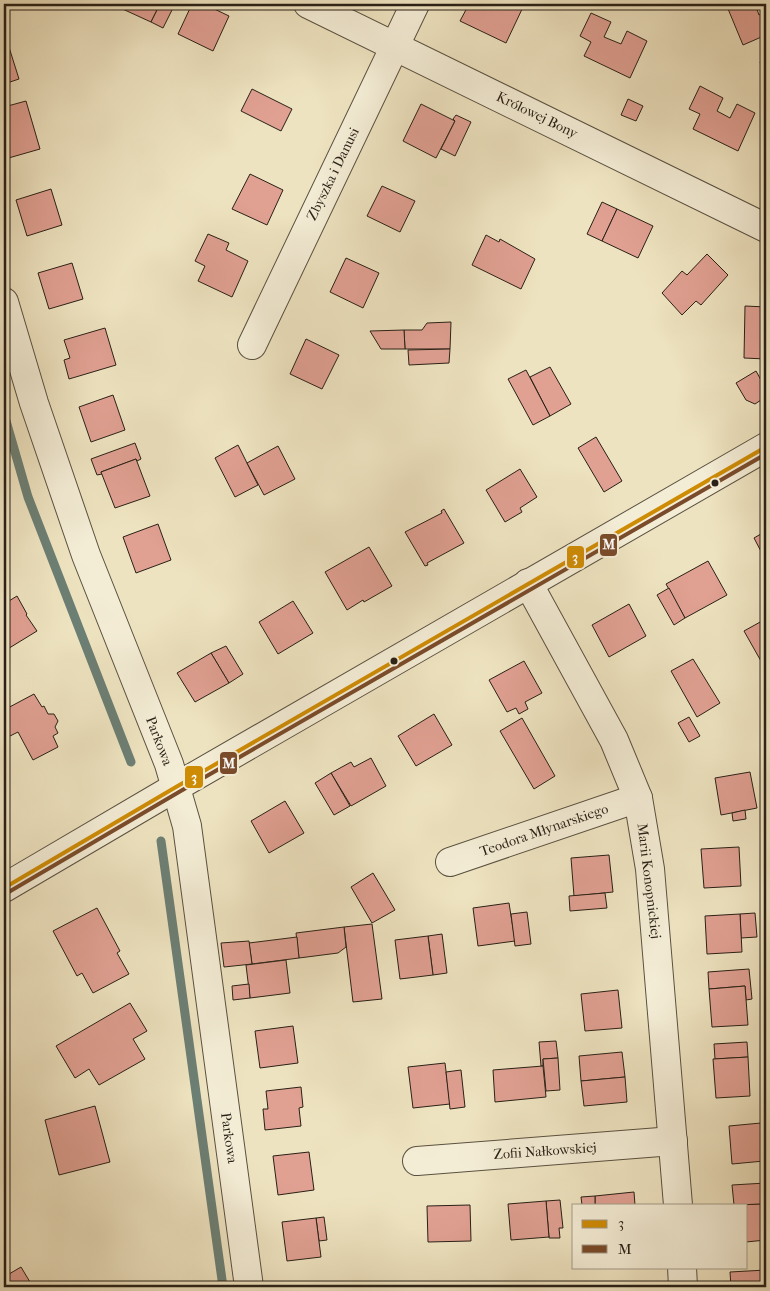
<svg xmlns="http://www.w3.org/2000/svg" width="770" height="1291" font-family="'IM FELL French Canon',serif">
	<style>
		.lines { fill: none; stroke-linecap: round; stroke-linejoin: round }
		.stream { stroke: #6c7f74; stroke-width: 9 }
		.building { fill: #e0a092; stroke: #292016 }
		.minor-casing { stroke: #5a5140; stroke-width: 30 }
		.minor { stroke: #f4edd6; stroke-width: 28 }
		.bus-1-casing { stroke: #f4edd6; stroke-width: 8 }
		.bus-2-casing { stroke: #f4edd6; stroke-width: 8 }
		.bus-1 { stroke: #ce8b04; stroke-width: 4 }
		.bus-2 { stroke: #7a4b2a; stroke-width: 4 }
		.bus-dot { fill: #292016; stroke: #f4edd6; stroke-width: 2 }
		.labels { text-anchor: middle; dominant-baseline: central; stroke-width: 4; stroke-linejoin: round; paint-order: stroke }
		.street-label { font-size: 14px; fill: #292016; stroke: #f4edd6 }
		.line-badge { stroke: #f4edd6; stroke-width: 2 }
		.badge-label { font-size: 14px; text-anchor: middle; font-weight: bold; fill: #fff }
	</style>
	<rect width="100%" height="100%" fill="#eee3c0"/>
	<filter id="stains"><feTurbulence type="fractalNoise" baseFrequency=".004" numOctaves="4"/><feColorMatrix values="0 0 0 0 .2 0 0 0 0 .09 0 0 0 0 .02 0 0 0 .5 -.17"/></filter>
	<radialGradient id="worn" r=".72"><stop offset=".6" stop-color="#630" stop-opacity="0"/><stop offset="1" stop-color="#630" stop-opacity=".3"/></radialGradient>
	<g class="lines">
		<g class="stream">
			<path d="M4 414 28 497 131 762"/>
			<path d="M161 841 223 1287"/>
		</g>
	</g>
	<g class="building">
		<path d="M117 4H160L151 22 116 6Z"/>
		<path d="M160 4H175L163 28 151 22Z"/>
		<path d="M192 4H204L229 16 213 51 178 34Z"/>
		<path d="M464 4H488L498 8 500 4 524 5 506 43 460 21 468 6Z"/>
		<path d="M726 4H755L759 15 766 11V35L743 45Z"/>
		<path d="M591 13 611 22 604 37 621 44 627 31 647 41 630 78 584 56 591 42 580 36Z"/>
		<path d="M8 44 19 79 4 84V45Z"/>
		<path d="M766 60V77L760 62Z"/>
		<path d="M700 86 723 98 717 111 730 118 737 104 755 113 738 151 693 129 700 114 689 109Z"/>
		<path d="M252 89 292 109 281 131 241 111Z"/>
		<path d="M628 99 643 106 636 121 621 115Z"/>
		<path d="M26 101 40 149 5 159 4 155V107Z"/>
		<path d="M421 104 455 121 436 158 403 141Z"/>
		<path d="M456 115 471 122 455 156 441 149 455 121 453 119Z"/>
		<path d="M250 174 283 190 267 225 232 209Z"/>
		<path d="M382 186 415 201 400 232 367 216Z"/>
		<path d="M51 189 62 225 27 236 16 200Z"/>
		<path d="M602 202 617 209 602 241 587 234Z"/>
		<path d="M617 209 653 226 638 258 602 241Z"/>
		<path d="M208 234 229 243 226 250 248 261 232 297 198 281 205 266 195 261Z"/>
		<path d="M486 235 499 242 500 239 535 259 521 289 472 265Z"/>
		<path d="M707 254 728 275 701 305 696 301 682 315 662 293 682 271 687 275Z"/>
		<path d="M346 258 379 273 363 308 330 292Z"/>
		<path d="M72 263 83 299 49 309 38 273Z"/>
		<path d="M745 306 766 307V359L744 358Z"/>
		<path d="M451 322 450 349H405L404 330H422L427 323Z"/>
		<path d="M105 328 116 365 69 379 64 360 70 358 64 340Z"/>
		<path d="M404 330 405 349H381L370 331Z"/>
		<path d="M306 339 339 355 322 389 290 374Z"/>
		<path d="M450 349 449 363 409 365 408 350Z"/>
		<path d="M550 367 571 404 550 416 530 377Z"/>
		<path d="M526 370 550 416 533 425 508 379Z"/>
		<path d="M756 371 766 389 764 398 755 404 746 400 736 383Z"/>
		<path d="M113 395 125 430 91 442 79 407Z"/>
		<path d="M596 437 622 481 604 492 578 448Z"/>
		<path d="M135 443 141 459 137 461 136 459 101 472 102 474 97 475 91 459Z"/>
		<path d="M238 445 258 485 235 497 215 458Z"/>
		<path d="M278 446 295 479 264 495 247 463Z"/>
		<path d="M136 459 150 496 115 508 101 472Z"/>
		<path d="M520 469 537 497 520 508 522 512 505 522 486 490Z"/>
		<path d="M444 509 464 543 427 563 428 565 425 566 405 532 442 513 441 511Z"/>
		<path d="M158 524 171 560 136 573 123 537Z"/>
		<path d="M766 531V561L754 538Z"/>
		<path d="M369 547 392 586 364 602 363 600 347 610 325 572Z"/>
		<path d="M708 561 727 595 685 618 666 584Z"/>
		<path d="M669 588 685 618 674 625 657 595Z"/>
		<path d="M17 596 27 614 26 615 37 631 6 650 4 647V604Z"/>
		<path d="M293 601 313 633 278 654 259 622Z"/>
		<path d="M629 604 646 636 609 657 592 625Z"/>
		<path d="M762 621 766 627V670L744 631Z"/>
		<path d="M226 646 243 674 229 683 211 653Z"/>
		<path d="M211 653 229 683 195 702 177 673Z"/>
		<path d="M693 659 720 703 697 717 671 671Z"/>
		<path d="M524 661 542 693 525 702 528 709 519 714 516 708 507 712 489 680Z"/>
		<path d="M34 694 42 707 44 706 48 714H54L58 721 55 727 58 733 53 736 58 747 33 760 18 732 4 739V710Z"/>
		<path d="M434 714 452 745 416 766 398 736Z"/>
		<path d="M689 717 700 736 689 742 678 723Z"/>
		<path d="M522 718 555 776 534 789 500 731Z"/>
		<path d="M371 758 386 786 351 806 331 773 351 762 354 767Z"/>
		<path d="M750 772 757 808 721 815 715 778Z"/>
		<path d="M331 773 350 806 334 815 315 783Z"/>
		<path d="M285 801 304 833 269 853 251 821Z"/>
		<path d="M745 810 746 819 733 821 732 813Z"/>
		<path d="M739 847 741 886 704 888 701 849Z"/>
		<path d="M609 855 613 892 574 896 571 858Z"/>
		<path d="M373 873 395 910 372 923 351 887Z"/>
		<path d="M605 893 607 908 570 911 569 896Z"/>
		<path d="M509 903 515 941 478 946 473 908Z"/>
		<path d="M97 908 120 951 117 953 129 974 93 993 82 973 77 976 53 931Z"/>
		<path d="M527 912 531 944 515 946 511 914Z"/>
		<path d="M755 913 757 937 741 938 740 914Z"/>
		<path d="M740 914 742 952 707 954 705 916Z"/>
		<path d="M372 924 382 999 353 1002 344 927Z"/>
		<path d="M344 927 346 947 338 953 299 958 296 933Z"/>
		<path d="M442 934 447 973 433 975 428 936Z"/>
		<path d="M428 936 433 975 400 979 395 940Z"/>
		<path d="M297 937 299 958 252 964 249 943Z"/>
		<path d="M249 941 252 964 224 967 221 943Z"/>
		<path d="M286 960 290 993 250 998 246 965Z"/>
		<path d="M749 969 752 999 746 1000 745 986 709 989 708 972Z"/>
		<path d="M249 984 250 998 233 1000 232 986Z"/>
		<path d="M745 986 748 1025 712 1027 709 989Z"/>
		<path d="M618 990 622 1028 585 1031 581 994Z"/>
		<path d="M130 1003 147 1031 133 1039 145 1059 99 1085 89 1069 75 1078 56 1046Z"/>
		<path d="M293 1026 298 1063 260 1068 255 1031Z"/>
		<path d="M556 1041 558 1058 543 1059V1066H541L539 1042Z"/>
		<path d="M747 1042 748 1057 715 1059 714 1044Z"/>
		<path d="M622 1052 625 1077 581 1081 579 1056Z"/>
		<path d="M748 1057 750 1096 716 1098 713 1059Z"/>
		<path d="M558 1058 560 1090 546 1091 543 1059Z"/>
		<path d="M445 1063 450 1104 413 1108 408 1067Z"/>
		<path d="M543 1066 546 1097 495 1102 493 1070Z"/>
		<path d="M461 1070 465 1107 450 1109 446 1072Z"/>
		<path d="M625 1077 627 1102 584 1106 581 1081Z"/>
		<path d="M301 1087 303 1107 299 1108 301 1126 265 1130 263 1109H268L266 1091Z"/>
		<path d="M95 1106 110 1162 59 1175 45 1120Z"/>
		<path d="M761 1123 764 1161 732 1164 729 1126Z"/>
		<path d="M309 1152 314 1190 278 1195 273 1156Z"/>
		<path d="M766 1183V1204L734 1205 732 1185Z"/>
		<path d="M634 1192 635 1205H595V1196Z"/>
		<path d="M595 1196V1205H582L581 1197Z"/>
		<path d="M560 1200 563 1228H559L560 1238H549L546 1201Z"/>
		<path d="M546 1201 549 1237 511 1240 508 1204Z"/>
		<path d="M766 1204V1240L746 1242V1205H732Z"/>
		<path d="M470 1205 471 1241 428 1242 427 1206Z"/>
		<path d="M324 1217 327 1240 319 1241 316 1218Z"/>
		<path d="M316 1218 321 1257 287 1261 282 1222Z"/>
		<path d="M21 1267 33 1287H4V1277Z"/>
		<path d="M766 1270V1287H731L730 1272Z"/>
		<path d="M340 1283V1287H304Z"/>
	</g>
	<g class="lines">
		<defs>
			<g id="minor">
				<path d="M308 4 766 228"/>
				<path d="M4 302 34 403 86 555 169 764 187 826 249 1287"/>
				<path d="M252 345 415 4"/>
				<path d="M528 583 614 740 638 798 650 869 678 1205"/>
				<path d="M450 862 638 798"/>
				<path d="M4 888 176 787 766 447"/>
				<path d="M417 1161 673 1141"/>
				<path d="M682 1267 683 1287"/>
			</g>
		</defs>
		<use href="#minor" class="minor-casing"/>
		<use href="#minor" class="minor"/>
		<defs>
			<path id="bus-1" d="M4 888 176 787 766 447"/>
			<path id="bus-2" d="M7 893 179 792 766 454"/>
		</defs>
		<use href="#bus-1" class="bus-1-casing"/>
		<use href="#bus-2" class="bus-2-casing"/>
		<use href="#bus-1" class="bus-1"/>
		<use href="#bus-2" class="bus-2"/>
	</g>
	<g class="bus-dot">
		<circle cx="715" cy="483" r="4.5"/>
		<circle cx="394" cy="661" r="4.5"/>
	</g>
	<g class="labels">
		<g class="street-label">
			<text transform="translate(537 115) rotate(26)">Królowej Bony</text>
			<text transform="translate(333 174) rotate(-64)">Zbyszka i Danusi</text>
			<text transform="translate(159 741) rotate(69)">Parkowa</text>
			<text transform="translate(544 830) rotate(-19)">Teodora Młynarskiego</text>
			<text transform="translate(649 881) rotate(83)">Marii Konopnickiej</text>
			<text transform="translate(229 1138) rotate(82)">Parkowa</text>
			<text transform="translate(545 1151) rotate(-4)">Zofii Nałkowskiej</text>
		</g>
	</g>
	<g class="line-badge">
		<rect x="599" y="533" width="19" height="24" rx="5" fill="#7a4b2a"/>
		<rect x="566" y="545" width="19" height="24" rx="5" fill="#ce8b04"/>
		<rect x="219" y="751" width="19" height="24" rx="5" fill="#7a4b2a"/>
		<rect x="184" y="765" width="20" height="24" rx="5" fill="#ce8b04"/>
	</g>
	<g class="badge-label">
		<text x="609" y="549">M</text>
		<text x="575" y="562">3</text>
		<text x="229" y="768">M</text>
		<text x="194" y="782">3</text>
	</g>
	<rect width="770" height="1291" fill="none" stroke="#eee3c0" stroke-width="20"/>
	<rect x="5" y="5" width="760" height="1281" fill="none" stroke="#292016" stroke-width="2.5"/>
	<rect x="10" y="10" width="750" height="1271" fill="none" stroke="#292016"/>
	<rect x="572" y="1204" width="175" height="65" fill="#f4edd6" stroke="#a39b89"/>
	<rect x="582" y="1220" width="25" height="8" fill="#ce8b04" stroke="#a39b89"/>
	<text x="618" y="1228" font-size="15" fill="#292016">3</text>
	<rect x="582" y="1245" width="25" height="8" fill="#7a4b2a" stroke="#a39b89"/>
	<text x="618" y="1254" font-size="15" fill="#292016">M</text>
	<rect width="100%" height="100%" filter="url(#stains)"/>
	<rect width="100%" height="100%" fill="url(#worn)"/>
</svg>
